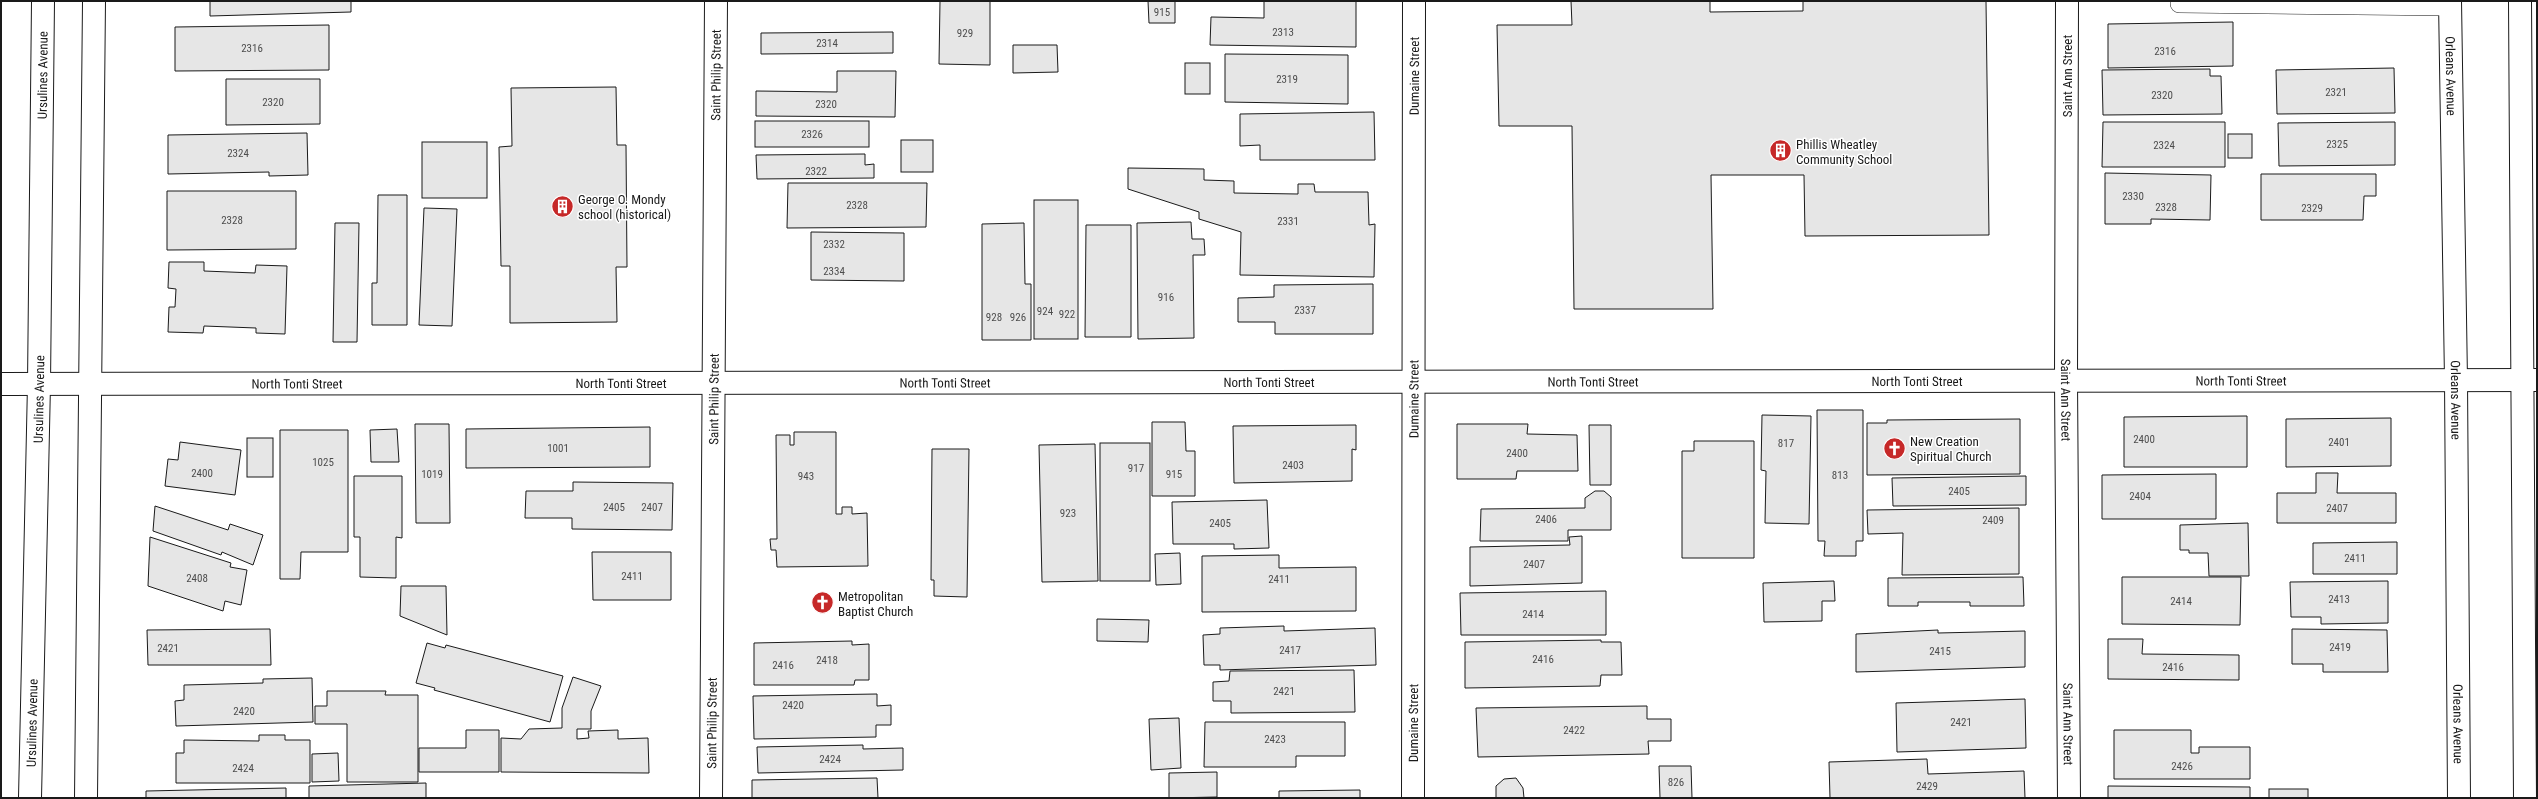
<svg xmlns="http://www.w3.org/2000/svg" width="2538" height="799" font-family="'Roboto Condensed',sans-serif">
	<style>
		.building { fill: #e6e6e6; stroke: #1a1a1a }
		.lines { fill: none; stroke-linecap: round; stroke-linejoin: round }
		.lane-casing { stroke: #1a1a1a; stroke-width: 18 }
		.street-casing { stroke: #1a1a1a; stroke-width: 24 }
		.secondary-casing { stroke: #1a1a1a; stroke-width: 24 }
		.lane { stroke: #fff; stroke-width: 17 }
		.street { stroke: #fff; stroke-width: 22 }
		.secondary { stroke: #fff; stroke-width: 22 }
		.labels { text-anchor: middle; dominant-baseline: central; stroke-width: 3; stroke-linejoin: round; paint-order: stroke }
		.number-label { font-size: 11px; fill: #4d4d4d }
		.street-label { font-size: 13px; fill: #1a1a1a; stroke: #fff }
		.poi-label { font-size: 13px; fill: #1a1a1a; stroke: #fff; text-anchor: start }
	</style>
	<rect width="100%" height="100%" fill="#fff"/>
	<g class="building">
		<path d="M210 1H351V12L210 16Z"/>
		<path d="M940 1H990V65L939 64Z"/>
		<path d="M1148 1H1175V23H1149Z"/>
		<path d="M1264 1H1356V47L1210 45 1211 17 1264 18Z"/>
		<path d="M1571 1H1710V12L1803 11V1H1986L1989 235 1805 236 1804 175H1711L1713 309H1574L1572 126H1499L1497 25H1572Z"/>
		<path d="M2233 22V66L2108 68V24Z"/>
		<path d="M329 25V70L175 71V27Z"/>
		<path d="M893 32V53L761 54V33Z"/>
		<path d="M1013 45H1057L1058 72 1013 73Z"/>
		<path d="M1225 54 1348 55V104L1225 102Z"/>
		<rect x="1185" y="63" width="25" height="31"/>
		<path d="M2394 68 2395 113 2277 114 2276 70Z"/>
		<path d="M2210 69V76H2221L2222 114 2103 115 2102 70Z"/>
		<path d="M837 71H896L895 117 756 116V91L837 92Z"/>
		<path d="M226 79H320V124L226 125Z"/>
		<path d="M616 87 617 145H626L627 267H616L617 322 510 323V266H501L499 147 512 146 511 88Z"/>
		<path d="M1374 112 1375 160H1260V145L1240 146V114Z"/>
		<rect x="755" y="121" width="114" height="26"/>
		<path d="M2103 122H2225V167H2102Z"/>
		<path d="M2395 122V165L2279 166 2278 123Z"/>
		<path d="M307 133 308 175 269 176V172L168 174V135Z"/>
		<rect x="2228" y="134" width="24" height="24"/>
		<rect x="901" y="140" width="32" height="32"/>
		<rect x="422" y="142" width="65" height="56"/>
		<path d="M865 154V165L874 164V178L757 179 756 155Z"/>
		<path d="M1128 168 1204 169V180L1234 181V193L1298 194V184H1314L1315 192H1368L1369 225 1375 224 1374 277 1240 275 1241 232 1199 219V212L1128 189Z"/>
		<path d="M2105 173 2211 175 2210 220 2151 219V224H2105Z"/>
		<path d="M2261 174H2376V196H2364L2363 220H2261Z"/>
		<path d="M788 183H927L926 227 787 228Z"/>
		<path d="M167 191H296V249L167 250Z"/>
		<path d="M378 195H407V325H372V283H377Z"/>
		<rect x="1034" y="200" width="44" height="139"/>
		<path d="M424 208 457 209 452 326 419 325Z"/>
		<path d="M1191 222 1192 239H1204L1205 255H1193L1194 338 1138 339 1137 223Z"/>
		<path d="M335 223H359L357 342H333Z"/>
		<path d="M1024 223 1025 284H1031V340H982V224Z"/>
		<path d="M1086 225H1131V337H1085Z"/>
		<path d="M811 232 904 233V281L811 280Z"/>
		<path d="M169 262H204V271L255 273 256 265 287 266 285 334 256 333V328L204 326 203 333 168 332 169 307H175L176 289 168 288Z"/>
		<path d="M1373 284V334H1275V322H1238V298L1274 297V285Z"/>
		<path d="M1817 410H1863V541H1856V556H1824L1825 541H1818Z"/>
		<path d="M1762 415 1811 416 1809 524 1765 523 1766 471 1761 470Z"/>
		<path d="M2247 416V467H2124V417Z"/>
		<path d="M2391 418V466L2286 467V419Z"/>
		<path d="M2020 419V474L1867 475V423H1887V420Z"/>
		<path d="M1152 422H1185L1186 451H1195V496H1152Z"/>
		<path d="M415 424H449L450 523H416Z"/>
		<path d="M1457 424H1528L1527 434 1577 435 1578 471H1517L1516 479H1457Z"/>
		<path d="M1356 425V450L1352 449V481L1234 483 1233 426Z"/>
		<path d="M1589 425H1611V485H1590Z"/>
		<path d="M650 427V467L466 468V429Z"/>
		<path d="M397 429 399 462H371L370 430Z"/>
		<path d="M280 430H348V552H301L300 579H280Z"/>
		<path d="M794 432H836V514H842V507H852V514L867 513 868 566 777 567 776 550H771L770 539H777L776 435H790V445H794Z"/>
		<rect x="247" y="438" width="26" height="39"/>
		<path d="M1694 441H1754V558H1682V451H1694Z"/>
		<path d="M180 442 241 450 235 495 165 486 168 459 178 460Z"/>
		<rect x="1100" y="443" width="50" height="138"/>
		<path d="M1095 444 1098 581 1042 582 1039 445Z"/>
		<path d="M932 449H969L967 597 934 596V580H931Z"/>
		<path d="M2316 473H2338L2337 493H2396V523H2277V493H2316Z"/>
		<path d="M2216 474V519H2102V475Z"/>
		<path d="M354 476H402V538L396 537V578L360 577V537H354Z"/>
		<path d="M2026 476V505L1893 506 1892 478Z"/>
		<path d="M573 482 673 483 672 530 572 529V518H525L526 491H573Z"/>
		<path d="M1595 491H1604L1611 497V530H1568V541H1480L1481 509 1585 508V498Z"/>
		<path d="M1267 500 1269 548 1234 549V544H1173L1172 502Z"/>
		<path d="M155 506 228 530 230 524 263 535 253 565 222 552 221 555 153 531Z"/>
		<path d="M2019 508V574L1902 575 1903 533 1868 534 1867 510Z"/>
		<path d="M2248 523 2249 576H2209L2208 553H2189V550H2180V525Z"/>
		<path d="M1582 536V583L1470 586V547L1570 545 1569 537Z"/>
		<path d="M150 537 231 563 230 567 247 570 241 605 225 601 223 611 148 586Z"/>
		<path d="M2397 542V574H2313V543Z"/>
		<path d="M592 552H671V600H593Z"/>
		<path d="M1180 553 1181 584 1156 585 1155 554Z"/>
		<path d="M1279 555V568L1356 567V611L1202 612V556Z"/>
		<path d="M2023 577 2024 606H1970V602H1918V606H1888V578Z"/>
		<path d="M2122 577H2241L2240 625 2122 624Z"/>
		<path d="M1834 581 1835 601H1822V621L1764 622 1763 583Z"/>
		<path d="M2388 581V623L2321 624V617H2291L2290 582Z"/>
		<path d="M401 586H446L447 635 400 616Z"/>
		<path d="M1606 591V635H1461L1460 593Z"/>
		<path d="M1097 619 1149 620 1148 642 1097 641Z"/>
		<path d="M1284 626V631L1375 628 1376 665 1220 670V665H1204L1203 635 1220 634V628Z"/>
		<path d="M270 629 271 665H148L147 630Z"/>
		<path d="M2292 629 2387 630 2388 672H2323V664H2292Z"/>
		<path d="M1938 630V633L2025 631V667L1856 672V634Z"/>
		<path d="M2108 639H2143L2142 654 2239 655V680L2108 679Z"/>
		<path d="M1601 640V642H1621L1622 675H1601L1600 686 1465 688V642Z"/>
		<path d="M852 641V645L869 644V680H855L854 685H754V643Z"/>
		<path d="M427 643 445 648 446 645 563 676 550 722 434 690 435 688 416 683Z"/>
		<path d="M1354 670 1355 712 1231 713V701H1213V682L1229 681 1230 671Z"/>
		<path d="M573 677 601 686 591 711V729H577V739L589 738 588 731 618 730V739L648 738 649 773 501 772V738L521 739 529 729 562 728V708Z"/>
		<path d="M312 678 313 722 176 726 175 701 184 700V685L263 683V679Z"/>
		<path d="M327 691H386L385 695H418V782H347V724H315V706H327Z"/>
		<path d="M877 694V706L891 705V725H876V737L754 739 753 696Z"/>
		<path d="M2025 699 2026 748 1897 752 1896 703Z"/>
		<path d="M1647 706V719H1671V741H1648L1649 754 1478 757 1476 708Z"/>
		<path d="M1179 718 1181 768 1151 770 1149 719Z"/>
		<path d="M1205 722H1345V756H1296V767H1204Z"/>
		<path d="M466 730H499V772H419V748H466Z"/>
		<path d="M2114 730H2191V753H2199V747H2250V779H2114Z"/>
		<path d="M259 735H285V740H310V783H176V753H184V740L259 741Z"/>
		<path d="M863 745V749L903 748V770L758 773 757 747Z"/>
		<path d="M338 753 339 781 312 782V754Z"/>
		<path d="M1927 759 1928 774 2024 771 2025 798H1830L1829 762Z"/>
		<path d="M1659 766H1691L1692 798H1660Z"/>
		<path d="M1217 772V797L1169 798V773Z"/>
		<path d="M877 778 878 798H752V780Z"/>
		<path d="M1516 778 1523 788 1524 798H1496V786L1504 779Z"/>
		<path d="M426 783V798H309V786Z"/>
		<path d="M2108 786 2250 787V798H2108Z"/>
		<path d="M286 788V798H146V791Z"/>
		<rect x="2269" y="789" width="39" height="9"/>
		<path d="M1360 790V798H1279V791Z"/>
	</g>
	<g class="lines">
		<defs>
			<path id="lane" d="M2179 1V4L2450 7"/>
			<g id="street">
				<path id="s1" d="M2067 1 2066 381 2069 798"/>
				<path id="s2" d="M1 384 2537 380"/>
				<path id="s3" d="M30 798 39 384 43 1"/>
				<path d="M86 798 94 1"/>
				<path id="s4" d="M711 798 716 1"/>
				<path id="s5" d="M1413 798 1414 1"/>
			</g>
			<g id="secondary">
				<path id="s6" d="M2450 1 2456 380 2459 798"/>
				<path d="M2520 1 2525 798"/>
			</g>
		</defs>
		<use href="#lane" class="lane-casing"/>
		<use href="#street" class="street-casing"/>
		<use href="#secondary" class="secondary-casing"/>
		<use href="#lane" class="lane"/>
		<use href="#street" class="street"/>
		<use href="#secondary" class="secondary"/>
	</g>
	<defs>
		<symbol id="building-disc" viewBox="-11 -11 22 22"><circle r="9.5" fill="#c62828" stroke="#fff"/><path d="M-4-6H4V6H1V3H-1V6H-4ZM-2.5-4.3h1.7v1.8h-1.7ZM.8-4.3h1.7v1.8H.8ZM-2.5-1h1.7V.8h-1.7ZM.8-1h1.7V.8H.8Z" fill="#fff"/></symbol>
		<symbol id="church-disc" viewBox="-11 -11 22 22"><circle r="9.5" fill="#c62828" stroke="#fff"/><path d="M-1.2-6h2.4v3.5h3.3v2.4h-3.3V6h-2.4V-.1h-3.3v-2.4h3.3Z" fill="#fff"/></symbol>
	</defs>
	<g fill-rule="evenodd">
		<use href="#building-disc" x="1768" y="138" width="25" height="25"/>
		<use href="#building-disc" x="550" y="194" width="25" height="25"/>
		<use href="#church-disc" x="1882" y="436" width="25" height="25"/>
		<use href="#church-disc" x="810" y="590" width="25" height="25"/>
	</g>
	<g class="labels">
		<g class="number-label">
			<text x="1162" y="12">915</text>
			<text x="1283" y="32">2313</text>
			<text x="965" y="33">929</text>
			<text x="827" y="43">2314</text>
			<text x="252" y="48">2316</text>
			<text x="2165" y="51">2316</text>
			<text x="1287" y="79">2319</text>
			<text x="2336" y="92">2321</text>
			<text x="2162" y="95">2320</text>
			<text x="273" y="102">2320</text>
			<text x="826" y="104">2320</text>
			<text x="812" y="134">2326</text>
			<text x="2337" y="144">2325</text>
			<text x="2164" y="145">2324</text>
			<text x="238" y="153">2324</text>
			<text x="816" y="171">2322</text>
			<text x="2133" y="196">2330</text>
			<text x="857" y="205">2328</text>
			<text x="2166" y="207">2328</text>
			<text x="2312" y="208">2329</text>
			<text x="232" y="220">2328</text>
			<text x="1288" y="221">2331</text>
			<text x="834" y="244">2332</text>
			<text x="834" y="271">2334</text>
			<text x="1166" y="297">916</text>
			<text x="1305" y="310">2337</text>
			<text x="1045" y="311">924</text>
			<text x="1067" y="314">922</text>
			<text x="994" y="317">928</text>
			<text x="1018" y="317">926</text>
			<text x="2144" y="439">2400</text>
			<text x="2339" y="442">2401</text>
			<text x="1786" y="443">817</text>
			<text x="558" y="448">1001</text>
			<text x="1517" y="453">2400</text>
			<text x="323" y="462">1025</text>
			<text x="1293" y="465">2403</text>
			<text x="1136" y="468">917</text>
			<text x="202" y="473">2400</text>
			<text x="432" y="474">1019</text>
			<text x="1174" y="474">915</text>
			<text x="1840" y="475">813</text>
			<text x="806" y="476">943</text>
			<text x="1959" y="491">2405</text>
			<text x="2140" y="496">2404</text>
			<text x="614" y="507">2405</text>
			<text x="652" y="507">2407</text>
			<text x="2337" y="508">2407</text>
			<text x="1068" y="513">923</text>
			<text x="1546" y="519">2406</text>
			<text x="1993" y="520">2409</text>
			<text x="1220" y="523">2405</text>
			<text x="2355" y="558">2411</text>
			<text x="1534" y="564">2407</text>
			<text x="632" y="576">2411</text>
			<text x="197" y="578">2408</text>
			<text x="1279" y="579">2411</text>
			<text x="2339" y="599">2413</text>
			<text x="2181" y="601">2414</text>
			<text x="1533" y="614">2414</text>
			<text x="2340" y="647">2419</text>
			<text x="168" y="648">2421</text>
			<text x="1290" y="650">2417</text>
			<text x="1940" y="651">2415</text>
			<text x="1543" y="659">2416</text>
			<text x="827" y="660">2418</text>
			<text x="783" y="665">2416</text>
			<text x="2173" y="667">2416</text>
			<text x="1284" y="691">2421</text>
			<text x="793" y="705">2420</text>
			<text x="244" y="711">2420</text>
			<text x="1961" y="722">2421</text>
			<text x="1574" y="730">2422</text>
			<text x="1275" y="739">2423</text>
			<text x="830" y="759">2424</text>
			<text x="2182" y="766">2426</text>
			<text x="243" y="768">2424</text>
			<text x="1676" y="782">826</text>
			<text x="1927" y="786">2429</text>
		</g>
		<g class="street-label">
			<text stroke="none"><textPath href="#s3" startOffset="723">Ursulines Avenue</textPath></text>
			<text stroke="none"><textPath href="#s4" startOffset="723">Saint Philip Street</textPath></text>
			<text stroke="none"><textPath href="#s5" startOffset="722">Dumaine Street</textPath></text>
			<text transform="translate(2067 76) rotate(-90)">Saint Ann Street</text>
			<text stroke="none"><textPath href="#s6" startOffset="75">Orleans Avenue</textPath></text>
			<text stroke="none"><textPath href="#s2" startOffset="1916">North Tonti Street</textPath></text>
			<text stroke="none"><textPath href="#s2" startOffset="2240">North Tonti Street</textPath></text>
			<text stroke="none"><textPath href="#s2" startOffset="1268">North Tonti Street</textPath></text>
			<text stroke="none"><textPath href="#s2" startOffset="1592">North Tonti Street</textPath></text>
			<text stroke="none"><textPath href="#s2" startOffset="620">North Tonti Street</textPath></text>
			<text stroke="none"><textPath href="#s2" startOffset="944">North Tonti Street</textPath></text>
			<text stroke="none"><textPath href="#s2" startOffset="296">North Tonti Street</textPath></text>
			<text stroke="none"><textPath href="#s4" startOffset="399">Saint Philip Street</textPath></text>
			<text stroke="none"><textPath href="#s5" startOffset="399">Dumaine Street</textPath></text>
			<text stroke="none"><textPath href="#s6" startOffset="399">Orleans Avenue</textPath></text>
			<text stroke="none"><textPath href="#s3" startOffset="399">Ursulines Avenue</textPath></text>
			<text stroke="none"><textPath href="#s1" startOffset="399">Saint Ann Street</textPath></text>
			<text stroke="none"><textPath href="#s3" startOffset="75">Ursulines Avenue</textPath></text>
			<text stroke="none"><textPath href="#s4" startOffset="75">Saint Philip Street</textPath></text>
			<text stroke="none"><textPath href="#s5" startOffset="75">Dumaine Street</textPath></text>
			<text stroke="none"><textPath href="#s1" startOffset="723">Saint Ann Street</textPath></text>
			<text stroke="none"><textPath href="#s6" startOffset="723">Orleans Avenue</textPath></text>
		</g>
		<g class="poi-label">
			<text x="1796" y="144">Phillis Wheatley<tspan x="1796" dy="15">Community School</tspan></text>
			<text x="578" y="199">George O. Mondy<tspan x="578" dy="15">school (historical)</tspan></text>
			<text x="1910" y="441">New Creation<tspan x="1910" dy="15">Spiritual Church</tspan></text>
			<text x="838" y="596">Metropolitan<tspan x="838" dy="15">Baptist Church</tspan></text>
		</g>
	</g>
	<rect width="2538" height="799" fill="none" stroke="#1a1a1a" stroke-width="4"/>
</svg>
